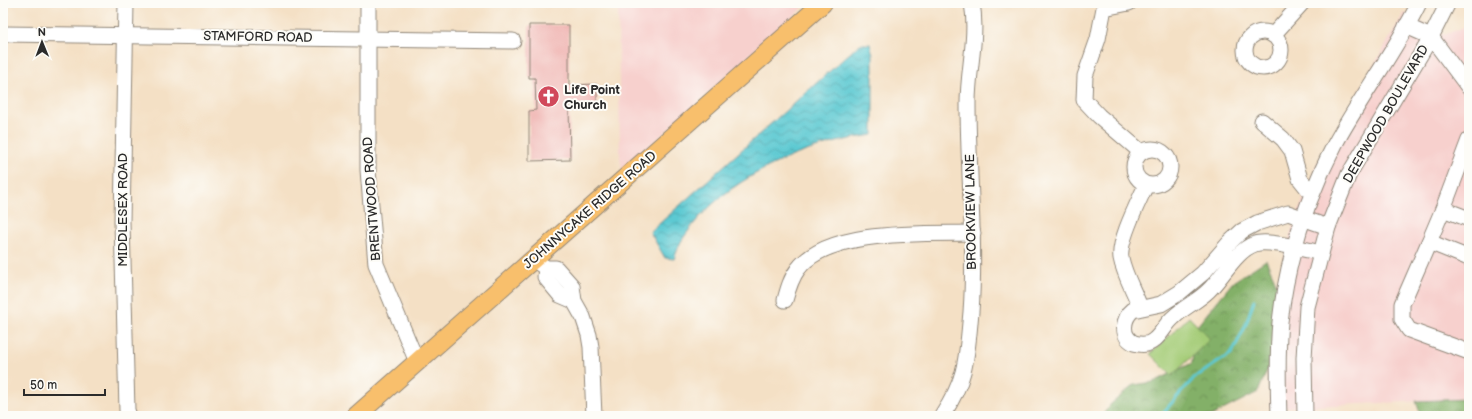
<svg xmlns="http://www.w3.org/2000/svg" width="1472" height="419" font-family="'Balsamiq Sans',sans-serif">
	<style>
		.built { fill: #f7d0cd }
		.forest { fill: url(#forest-crowns); stroke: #576e4a }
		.pitch { fill: #a4cc77; stroke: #687c51 }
		.water { fill: url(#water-waves); stroke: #447a7e }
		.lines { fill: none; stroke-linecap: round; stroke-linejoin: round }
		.stream { stroke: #5cc9d2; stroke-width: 3 }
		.building { fill: #eeaaa8 }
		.minor-casing { stroke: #908678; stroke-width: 17 }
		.major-casing { stroke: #908678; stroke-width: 20 }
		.minor { stroke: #fff; stroke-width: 15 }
		.major { stroke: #f8bf6c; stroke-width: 18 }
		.labels { text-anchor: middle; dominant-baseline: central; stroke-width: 4; stroke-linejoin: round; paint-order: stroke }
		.street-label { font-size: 13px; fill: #2b2b2b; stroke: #fdfcf7 }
		.poi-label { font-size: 13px; font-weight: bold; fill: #2b2b2b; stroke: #fdfcf7; text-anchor: start }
	</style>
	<defs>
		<pattern id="forest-crowns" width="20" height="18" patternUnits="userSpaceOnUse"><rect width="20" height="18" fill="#83b068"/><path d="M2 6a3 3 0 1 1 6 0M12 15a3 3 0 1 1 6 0" fill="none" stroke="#6b8f56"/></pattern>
		<pattern id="water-waves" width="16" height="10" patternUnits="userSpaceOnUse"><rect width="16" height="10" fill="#5cc9d2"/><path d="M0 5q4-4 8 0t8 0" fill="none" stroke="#4ca3ab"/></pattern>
	</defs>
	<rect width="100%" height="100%" fill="#fdfcf7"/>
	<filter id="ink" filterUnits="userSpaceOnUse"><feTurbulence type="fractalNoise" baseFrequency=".025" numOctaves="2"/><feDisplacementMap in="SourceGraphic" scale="8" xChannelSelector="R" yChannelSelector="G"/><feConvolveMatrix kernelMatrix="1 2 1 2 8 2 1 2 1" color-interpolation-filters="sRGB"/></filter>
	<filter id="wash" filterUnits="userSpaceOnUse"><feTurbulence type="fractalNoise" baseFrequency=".012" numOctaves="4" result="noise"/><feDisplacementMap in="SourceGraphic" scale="16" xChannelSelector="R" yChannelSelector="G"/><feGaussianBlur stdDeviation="0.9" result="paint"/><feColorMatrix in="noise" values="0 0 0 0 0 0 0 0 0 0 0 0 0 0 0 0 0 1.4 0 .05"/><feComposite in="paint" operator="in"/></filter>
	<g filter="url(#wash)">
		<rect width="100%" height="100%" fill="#f4e0c5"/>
		<g class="built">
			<path d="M618 3H808L622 171 620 158Z"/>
			<path d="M1404 13 1444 35 1469 25V399L1270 408 1271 347 1281 269 1291 232 1315 168Z"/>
		</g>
		<g class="forest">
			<path d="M1266 260 1277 285 1275 351 1258 392 1211 416H1102L1111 404 1134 385 1154 382 1192 363 1197 326 1233 282Z"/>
			<path d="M1469 399V416H1421L1416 401Z"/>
		</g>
		<path class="pitch" d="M1189 317 1210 339 1172 376 1150 354Z"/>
		<path class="water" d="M860 44H870L873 55V135C805 144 723 178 684 237 679 243 677 252 674 259L665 258 650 232Z"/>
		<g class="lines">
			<path class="stream" d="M1160 416 1194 378 1232 353 1245 327 1254 300"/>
		</g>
		<g id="blocks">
			<path class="building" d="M529 25H569V85L597 84V105H569L570 160 529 161V111L536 110 535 78H529Z"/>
		</g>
	</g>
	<g filter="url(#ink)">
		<use href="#blocks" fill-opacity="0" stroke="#908678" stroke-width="1"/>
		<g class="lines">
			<defs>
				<g id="minor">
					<path d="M126 3 122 222 127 410 129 416"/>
					<path d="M368 3V170L376 264 417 362"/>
					<path d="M1129 3 1104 8 1098 39 1085 76 1084 100 1099 116 1141 152"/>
					<path d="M1406 26 1431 37 1469 88"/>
					<circle cx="1263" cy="50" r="18"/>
					<path d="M3 34 513 41"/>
					<path d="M1273 35 1302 3"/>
					<path d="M1262 121 1283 139 1292 151 1300 179 1312 194"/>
					<path d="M1469 140 1443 209 1469 219"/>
					<circle cx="1152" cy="167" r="18"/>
					<path d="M1443 209 1429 242 1469 258"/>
					<path d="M1429 242 1402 304V319L1409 330 1469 352"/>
					<path d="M1321 253C1307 250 1267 239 1255 244 1236 250 1222 278 1208 291 1198 301 1184 307 1174 317 1166 323 1162 334 1154 340 1149 345 1141 345 1134 343 1120 336 1123 318 1133 310L1161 304 1179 293 1203 273 1230 242 1242 231 1257 223 1288 213 1328 227"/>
					<path d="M533 259 546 268H556L572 286 574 301 583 317 589 335 591 347 594 416"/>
					<path d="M546 268 545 277 560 295 574 301"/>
					<path d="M785 300C788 289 791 278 798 269 828 228 927 234 973 233"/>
					<path d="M1140 307C1134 291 1124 274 1121 258 1118 241 1139 201 1146 185"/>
					<path d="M942 416C951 402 959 388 963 372 968 353 969 332 971 312 976 242 968 173 968 103 968 69 978 36 972 3"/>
					<path d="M1279 416C1278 385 1277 353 1280 322 1287 259 1306 200 1335 144 1361 96 1395 52 1419 3"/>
					<path d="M1305 416 1304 358 1307 307 1328 227 1349 174 1431 37 1448 3"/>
				</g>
				<path id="major" d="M356 416 823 3"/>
			</defs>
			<use href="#minor" class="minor-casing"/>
			<use href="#major" class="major-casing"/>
			<use href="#minor" class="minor"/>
			<use href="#major" class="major"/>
		</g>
	</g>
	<defs>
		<symbol id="church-disc" viewBox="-11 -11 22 22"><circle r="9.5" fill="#d1495b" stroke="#fdfcf7"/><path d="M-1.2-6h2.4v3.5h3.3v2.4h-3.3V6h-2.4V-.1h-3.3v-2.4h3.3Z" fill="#fff"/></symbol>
	</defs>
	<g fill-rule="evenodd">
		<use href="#church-disc" x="536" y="84" width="25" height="25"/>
	</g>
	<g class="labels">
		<g class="street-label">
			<text transform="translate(258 37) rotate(1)">STAMFORD ROAD</text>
			<text transform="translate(1386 114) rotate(-60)">DEEPWOOD BOULEVARD</text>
			<text transform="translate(372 199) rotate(-94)">BRENTWOOD ROAD</text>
			<text transform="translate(123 210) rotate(-90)">MIDDLESEX ROAD</text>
			<text transform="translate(590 210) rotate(-41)">JOHNNYCAKE RIDGE ROAD</text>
			<text transform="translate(971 212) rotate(-91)">BROOKVIEW LANE</text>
		</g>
		<g class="poi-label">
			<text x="564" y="90">Life Point<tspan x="564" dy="15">Church</tspan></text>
		</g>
	</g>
	<rect width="1472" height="419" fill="none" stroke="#fdfcf7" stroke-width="16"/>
	<g transform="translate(42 42) rotate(359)" stroke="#fdfcf7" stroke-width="3" paint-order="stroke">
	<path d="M0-3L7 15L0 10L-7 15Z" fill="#2b2b2b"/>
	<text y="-6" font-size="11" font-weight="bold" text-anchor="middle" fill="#2b2b2b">N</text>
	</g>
	<path d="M24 389v6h81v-6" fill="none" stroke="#2b2b2b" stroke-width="2"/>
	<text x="30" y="389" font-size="12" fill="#2b2b2b" stroke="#fdfcf7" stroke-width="3" paint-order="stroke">50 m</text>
</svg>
